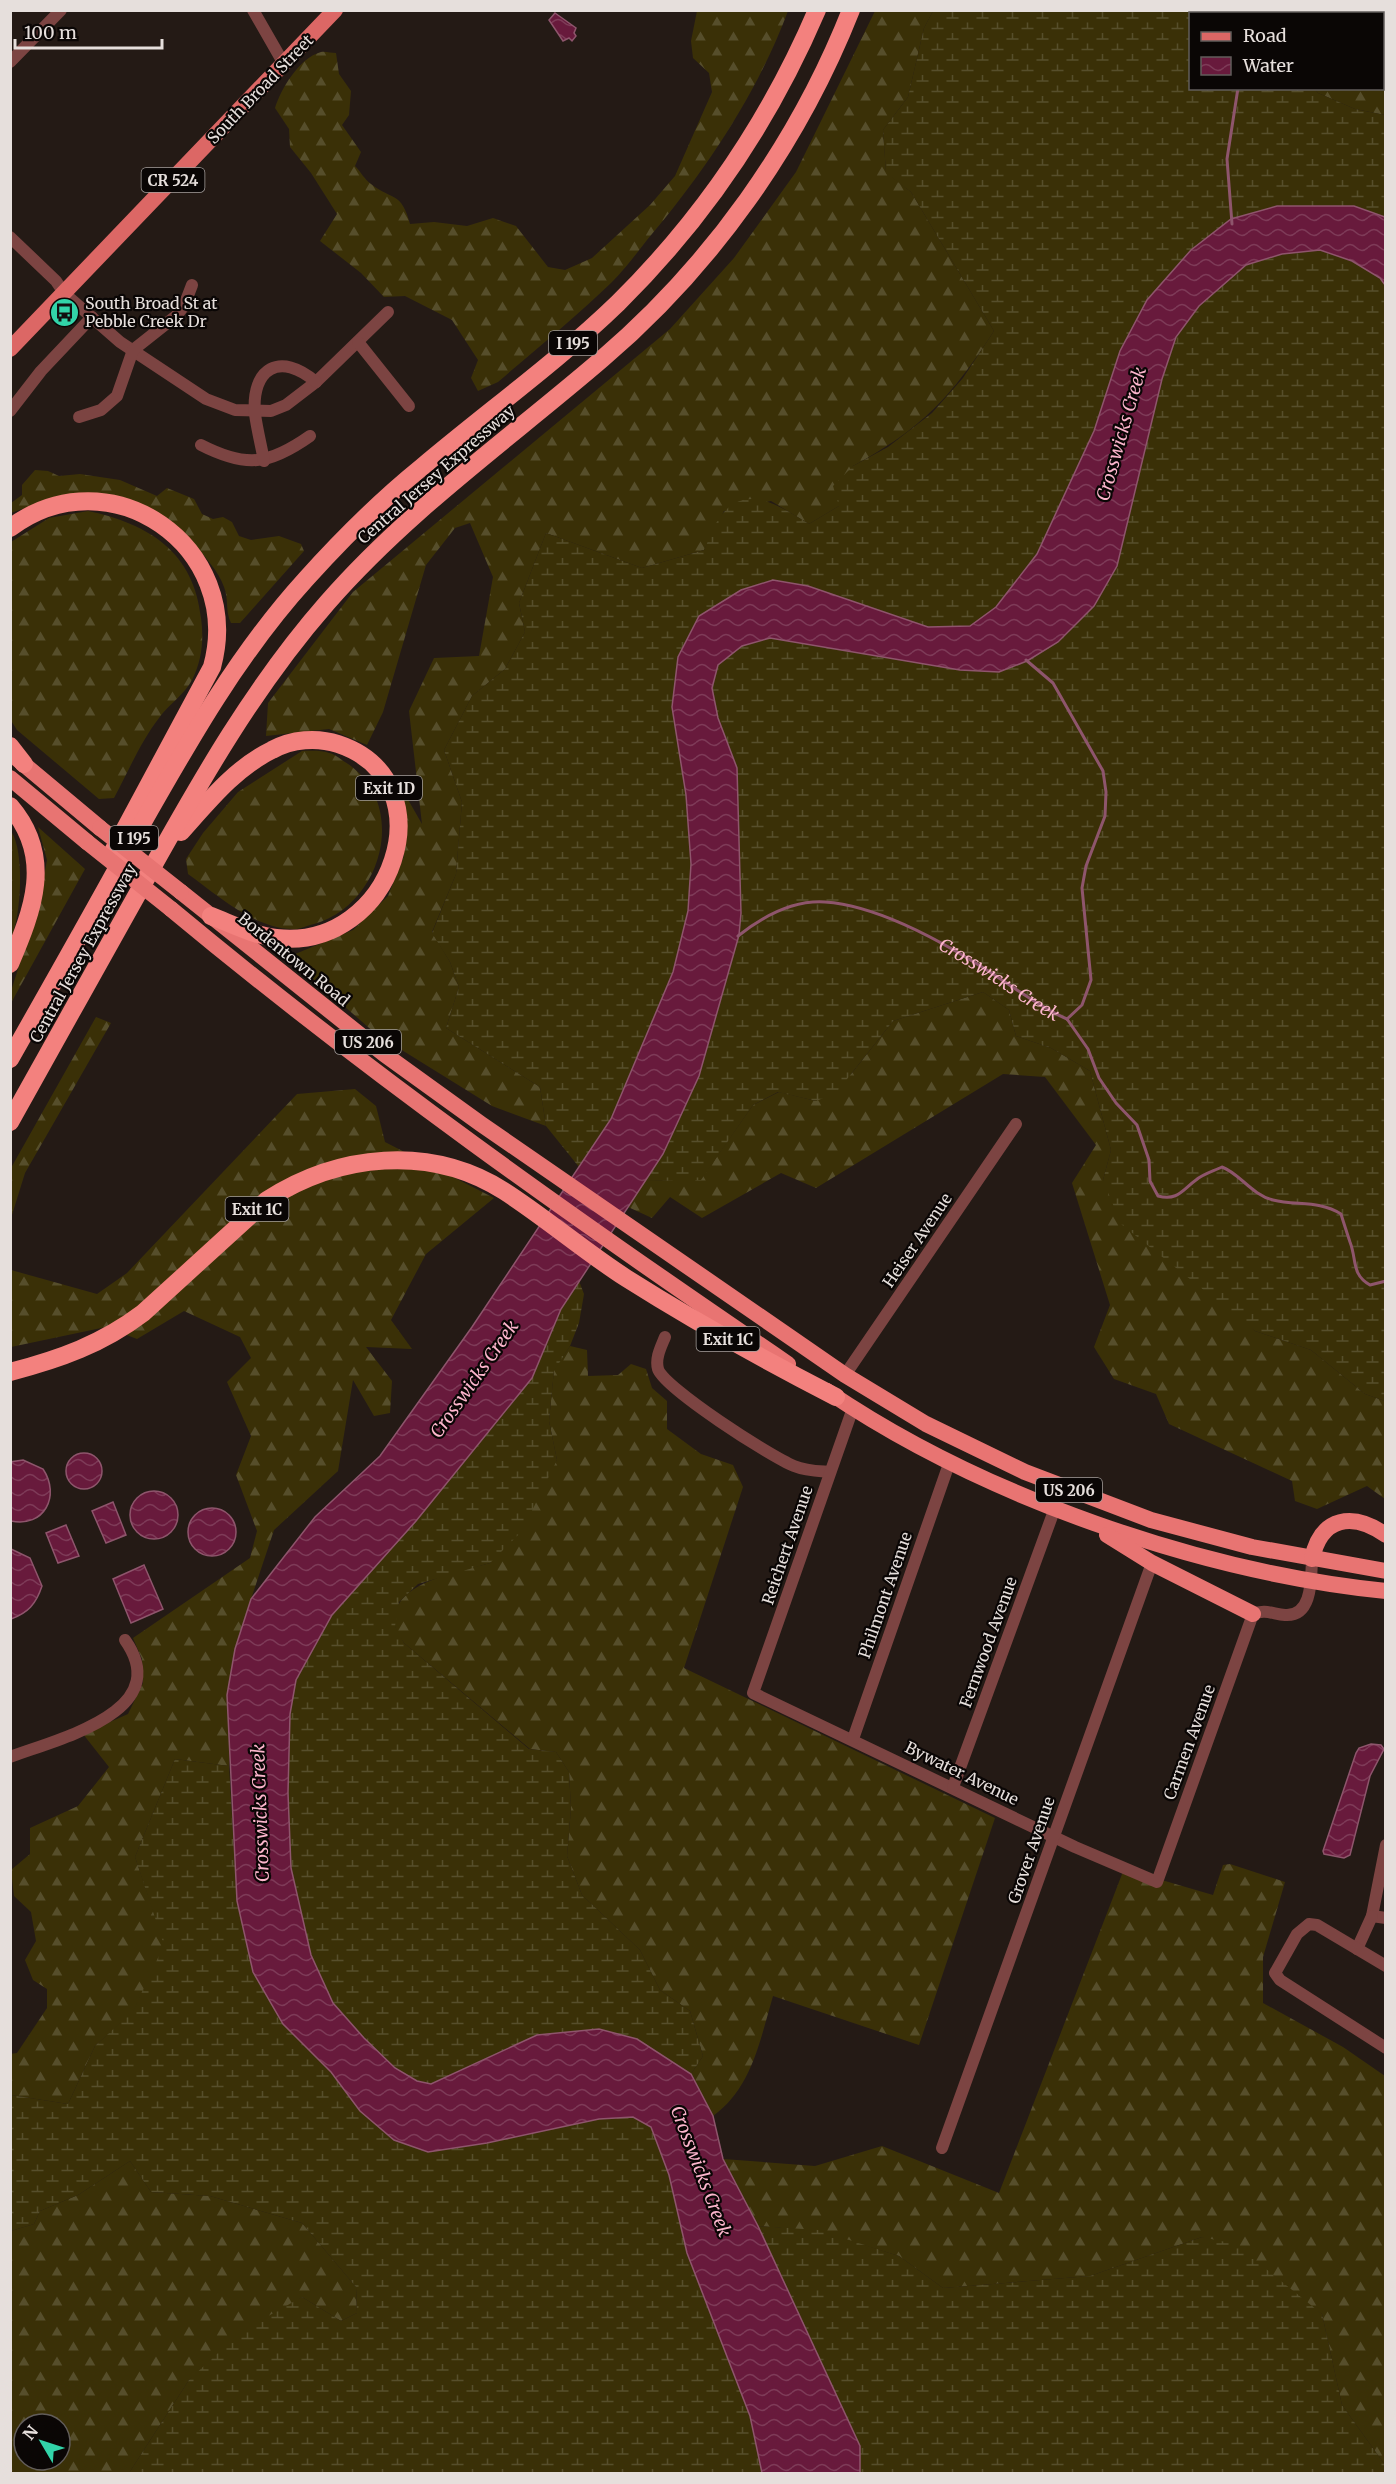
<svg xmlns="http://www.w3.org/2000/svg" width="1396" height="2484" font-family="Merriweather,serif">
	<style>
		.forest { fill: url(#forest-firs); fill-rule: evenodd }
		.wetland { fill: url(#wetland-marsh) }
		.water { fill: url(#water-waves); stroke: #8e556c; stroke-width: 1.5 }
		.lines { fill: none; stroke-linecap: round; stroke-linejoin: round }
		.stream { stroke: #8e556c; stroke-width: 3 }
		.minor { stroke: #7c4442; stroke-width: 12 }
		.primary { stroke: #dc6765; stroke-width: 16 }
		.trunk { stroke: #e87472; stroke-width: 16 }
		.motorway { stroke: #f3817e; stroke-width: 18 }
		.trunk-bridge { stroke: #e87472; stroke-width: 16 }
		.labels { text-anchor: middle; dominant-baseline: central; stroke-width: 4.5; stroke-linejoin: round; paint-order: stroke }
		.shield { fill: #0a0605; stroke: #a49e9c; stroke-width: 1.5 }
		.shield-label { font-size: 15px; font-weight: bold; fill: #e6dfdc }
		.street-label { font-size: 16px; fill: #e6dfdc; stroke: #0a0605 }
		.poi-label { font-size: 16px; fill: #e6dfdc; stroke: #0a0605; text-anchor: start }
		.water-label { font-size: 18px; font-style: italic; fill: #fcb5cc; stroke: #0a0605 }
	</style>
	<defs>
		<pattern id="forest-firs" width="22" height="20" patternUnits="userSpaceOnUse" patternTransform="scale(1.5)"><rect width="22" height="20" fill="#3a3007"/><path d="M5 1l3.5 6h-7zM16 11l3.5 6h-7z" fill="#564e2b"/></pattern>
		<pattern id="wetland-marsh" width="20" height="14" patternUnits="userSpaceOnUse" patternTransform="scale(1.5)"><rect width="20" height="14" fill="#3a3007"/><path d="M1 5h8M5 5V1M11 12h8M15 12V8" fill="none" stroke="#564e2b"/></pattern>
		<pattern id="water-waves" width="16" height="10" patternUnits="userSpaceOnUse" patternTransform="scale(1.5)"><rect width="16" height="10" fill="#681a3c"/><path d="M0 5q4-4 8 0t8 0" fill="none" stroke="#7e3b58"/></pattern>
	</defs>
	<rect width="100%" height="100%" fill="#241a15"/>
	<g class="forest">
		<path d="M697 11H788C757 94 705 172 647 240 636 254 625 269 612 282 576 317 536 349 498 382L478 391 471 378 478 360 452 320 405 296 384 297 361 273 320 241 337 214 311 173 290 147 289 129 275 108C281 89 299 58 321 52 325 51 331 53 336 53L339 74 351 91 349 115 342 125 361 152 355 166C360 171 365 180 371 184 393 201 401 191 410 224L434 222 467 226 493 218 516 226 548 267 565 270 592 258 650 205 675 176 712 92 709 73 693 58 691 41Z"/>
		<path d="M875 11H933L924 28 908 97 883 130 886 172 911 192 994 331C951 397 923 428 853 466L839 506 809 524 771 501 724 511 704 550 642 568 546 533 519 603 525 632 505 669 472 696 444 750 462 802 456 874 432 932 450 962 459 987 446 1028 540 1087 546 1126 492 1106 376 1034 288 957 353 930 388 896 404 856V814L395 777 422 824 409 711 434 658 479 656 493 577 470 523 455 528 426 565 383 712 367 745 329 729 266 736 268 703 353 592 670 329 734 258 796 172Z"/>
		<path d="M1383 60 1385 63V115L1355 109 1318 93 1315 89 1382 88Z"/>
		<path d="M35 470 48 471 59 476 80 474 120 480 157 496 167 488 194 499 202 514 213 519 223 517 232 522 239 536 251 540 279 536 301 544 304 551 240 623H231C225 611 229 599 224 587 219 572 203 554 192 542 155 504 112 487 59 497 43 500 26 508 11 513V503L22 495V485Z"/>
		<path d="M88 511C149 524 194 552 201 618 204 639 202 661 192 680 185 694 168 705 159 718 141 741 128 772 114 798L99 799 17 730 10 719 11 542 49 518Z"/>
		<path d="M302 751C310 751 321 750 329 753 335 754 340 759 345 762 410 802 383 905 314 924 308 925 299 930 292 929 254 928 217 895 188 874L186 859 203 833 238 792Z"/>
		<path d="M38 827 85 869 11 1003V991L38 907 47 860Z"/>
		<path d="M11 831C25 852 21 916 11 938Z"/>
		<path d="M983 992 1009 1010 1016 1036 1051 1048 1090 1071 1111 1150 1103 1180 1255 1331 1311 1350 1365 1394 1385 1401V1499L1367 1486 1317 1509 1295 1501 1292 1481 1169 1424 1156 1394 1114 1379 1094 1347 1110 1305 1072 1183 1096 1145 1045 1077 1003 1074 816 1188 781 1173 702 1218 670 1197 652 1218 628 1207 645 1181 701 1179 753 1105 779 1092 816 1101 852 1073 893 1021Z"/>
		<path d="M96 1017 111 1023 25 1173 11 1218V1168Z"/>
		<path d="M355 1089 376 1106 385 1142 494 1198 426 1254 391 1320 412 1349 366 1347 392 1381 390 1413 374 1416 353 1380 338 1471 274 1530 251 1599 235 1649 229 1766 175 1759 135 1857 165 1945 133 2012 95 2046 68 2104 11 2095 10 2054 17 2053 47 2008V1989L33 1980 25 1960 36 1941 31 1912 14 1896 11 1870 30 1854V1828L78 1806 109 1767 83 1734 128 1714 143 1683 142 1659 133 1638 250 1558 257 1531 236 1475 251 1436 227 1382 251 1358 240 1337 184 1311 137 1339 106 1327 11 1347V1270L97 1294 127 1273 297 1094Z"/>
		<path d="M570 1346 587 1350 588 1376 618 1375 631 1364 646 1369 652 1388 667 1401V1429L701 1454 733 1465 743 1487 684 1668 995 1818 919 2045 773 1996C760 2040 752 2088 713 2116L691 2074 703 2056 690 2011 660 1990 640 1950 582 1895 567 1856 571 1808 569 1772 556 1752 530 1749 404 1643C401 1638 396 1631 395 1626 388 1582 460 1572 490 1563L557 1460 549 1421 554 1370Z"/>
		<path d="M1230 1864 1285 1882 1263 1957V2003L1343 2047 1385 2076V2465L1342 2405 1322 2314 1202 2237 1090 2276 943 2288 899 2256 818 2231 758 2226 723 2159 815 2166 882 2146 999 2193 1124 1869 1213 1895 1223 1865Z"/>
		<path d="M130 2161 151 2192 210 2196 302 2223 356 2287 357 2313 341 2321 302 2297 189 2380 129 2473 11 2474V2231L34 2224 40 2211 78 2195ZM24 2424H60V2460H24Z"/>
	</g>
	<g class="wetland">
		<path d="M933 11H1267L1268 13 1190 14V88L1315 89 1318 93 1355 109 1385 115V217L1354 206H1277L1231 219 1120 351 1094 431 1037 554 996 607 970 626 928 627 808 586 773 580 672 707 686 795 691 864 688 911 673 972 611 1119 579 1167 546 1126 540 1087 446 1028 459 987 450 962 432 933 456 874 462 802 444 750 472 696 505 669 525 632 519 603 546 533 642 568 704 550C710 538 715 521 724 512 750 483 784 509 809 524L839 506 833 486 853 466 888 447 932 413 963 378 994 331 911 192 886 173 883 130 908 97 924 28Z"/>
		<path d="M1320 250C1343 258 1370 266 1386 285L1385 1401 1365 1394 1311 1350 1255 1331 1121 1224 1103 1180 1111 1150 1090 1071 1051 1048 1016 1036 1009 1010 983 992 893 1021 836 1093 816 1101 778 1092 753 1105 701 1180 645 1181 663 1154 699 1076 739 935 737 769 718 718 712 688 718 665 742 646 770 638 960 670 999 672 1058 642 1094 606 1117 566 1162 379 1176 337 1199 306 1246 265 1282 254Z"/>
		<path d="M579 1281 584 1294 579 1323 570 1346 554 1371 549 1421 557 1460 522 1531 490 1563 418 1584 399 1602 395 1626 404 1643 529 1749 556 1752 569 1772 571 1808 567 1856 582 1895 640 1950 660 1990 690 2011 703 2056 691 2074 637 2039 537 2035 431 2084 417 2081 395 2068 364 2038 333 2003 311 1955 291 1868 288 1793 290 1714 296 1680 332 1615 416 1521 532 1378 561 1309Z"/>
		<path d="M175 1759 229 1766 237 1901 283 2024 331 2072 360 2111 394 2140 428 2152 487 2143 599 2119 633 2117 651 2127 669 2175 687 2253 750 2416 762 2473H129L189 2380 240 2332 302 2297 341 2321 357 2313 356 2287 302 2223 210 2196 151 2192 130 2161 78 2195 40 2211 34 2224 11 2231V2095L68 2104 95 2046 133 2011 164 1945 135 1857Z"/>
		<path d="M758 2226 818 2230 899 2256 943 2288 1090 2276 1202 2237 1235 2244 1322 2314 1342 2405 1385 2465V2473H860V2446Z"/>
	</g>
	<g class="water">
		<path d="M555 13 576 28 574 33 576 36 572 41 569 38 563 41 549 20Z"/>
		<path d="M1277 206H1354L1385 217V285L1380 278 1352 261 1320 250 1282 254 1246 265 1199 306 1176 337 1162 379 1117 566 1094 606 1058 642 1027 661 999 672 960 670 770 638 742 646 718 665 712 688 718 718 737 768 741 913 739 935 699 1076 663 1154 561 1309 532 1378 416 1521 332 1615 296 1680 290 1714 288 1793 291 1868 311 1955 333 2003 364 2038 395 2068 417 2081 431 2084 537 2035 599 2029 637 2039 691 2074 713 2116 723 2159 758 2226 860 2446V2473H762L750 2416 687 2253 669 2175 651 2127 633 2117 599 2119 487 2143 428 2152 394 2140 360 2111 331 2072 283 2024 253 1972 237 1901 227 1695 235 1649 251 1599 315 1517 380 1456 472 1327 611 1119 673 972 688 911 691 864 686 795 672 707 678 657 699 616 741 590 773 580 808 586 928 627 970 626 996 607 1037 554 1094 431 1120 351 1147 300 1191 250 1231 219Z"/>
		<circle cx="84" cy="1471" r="18"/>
		<path d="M23 1460 43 1469C61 1496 44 1528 11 1521L10 1462Z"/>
		<circle cx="154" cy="1515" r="24"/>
		<path d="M113 1502 126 1535 106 1543 92 1511Z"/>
		<circle cx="212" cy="1532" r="24"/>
		<path d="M66 1525 79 1556 58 1563 46 1533Z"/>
		<path d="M11 1549 30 1558 42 1586C36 1604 28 1613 11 1619Z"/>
		<path d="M144 1565 163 1609 131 1623 113 1579Z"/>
		<path d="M1371 1744 1381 1745 1384 1749 1370 1776 1350 1855 1344 1858 1324 1854 1323 1851 1356 1753 1359 1748Z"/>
	</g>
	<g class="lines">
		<g class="stream">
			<path d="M1267 14 1269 10"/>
			<path d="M1232 224 1227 159 1238 88"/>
			<path d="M1026 660 1053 683 1103 771 1106 792 1105 816 1086 866 1082 888 1091 980 1082 1005 1067 1019"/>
			<path id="s1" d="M738 936C762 917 793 900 825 902 885 906 959 951 1008 984 1028 997 1045 1010 1067 1019"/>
			<path d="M1067 1019 1088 1049 1099 1078 1116 1103 1137 1125 1149 1160 1150 1181 1158 1196C1178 1201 1182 1190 1196 1180 1203 1174 1214 1171 1222 1167 1239 1173 1252 1195 1273 1200 1296 1206 1319 1200 1341 1214 1344 1224 1347 1233 1350 1242 1357 1260 1351 1274 1370 1285L1386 1281"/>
		</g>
		<g class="minor">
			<path d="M253 10 284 64"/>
			<path d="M10 62 61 10"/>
			<path d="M10 237 56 281 64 293 120 342 206 399 235 410 271 411 286 405 316 382 388 312"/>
			<path d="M358 342 409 406"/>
			<path d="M10 411 41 371 92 317"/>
			<path d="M79 417 101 410 117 396 133 350 176 316 184 306 192 285"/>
			<path d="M201 445C246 468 269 465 310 436"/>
			<path d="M264 461C261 445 257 429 255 414 251 368 280 351 316 382"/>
			<path d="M665 1337C661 1347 655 1358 658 1369 664 1388 771 1457 794 1466 806 1471 817 1471 830 1472"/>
			<path d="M845 1375 1016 1124"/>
			<path d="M853 1408 753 1693 1075 1847 1157 1882 1253 1614C1265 1609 1273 1614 1285 1615 1313 1617 1311 1578 1312 1559"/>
			<path d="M853 1739 950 1461"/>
			<path d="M10 1757C57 1739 176 1712 125 1640"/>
			<path d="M953 1787 1055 1508"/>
			<path d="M1386 1845 1372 1916 1386 1918"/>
			<path d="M1357 1949 1372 1916"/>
			<path d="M1386 1966 1317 1925 1309 1924 1297 1934 1275 1973 1280 1980 1386 2048"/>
			<path d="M942 2148 1152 1563"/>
		</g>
		<path class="primary" d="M10 349 335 10"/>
		<g class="trunk">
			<path d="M14 756 100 828"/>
			<path d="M10 778 87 842"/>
			<path d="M181 892 384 1054 481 1124 845 1375 926 1424 1025 1472 1151 1520 1252 1547 1386 1571"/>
			<path d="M171 909C368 1073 576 1220 788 1364"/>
			<path d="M827 1391C982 1496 1199 1572 1386 1591"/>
			<path d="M1107 1535 1152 1563 1253 1614"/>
			<path d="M1312 1559C1321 1516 1353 1512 1386 1535"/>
		</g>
		<g class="motorway">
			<path d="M10 528C110 453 245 547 212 667L111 855"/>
			<path d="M10 746 24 764"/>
			<path d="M10 806C54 857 33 910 10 964"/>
			<path d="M181 832C208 802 235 768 272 750 292 739 317 737 338 744 450 781 393 952 276 938 253 935 232 924 211 916"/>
			<path d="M10 1059C52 985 94 911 135 836 186 746 236 656 306 579 342 539 380 501 422 467 487 412 557 362 618 303 703 219 770 120 817 10"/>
			<path d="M10 1122C56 1040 102 957 148 875 201 780 255 685 327 603 408 510 509 439 602 359 711 266 798 144 851 10"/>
			<path d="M10 1372C60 1359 102 1344 143 1313L267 1200C338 1154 430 1144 504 1191 546 1218 584 1251 626 1278 694 1321 764 1360 836 1397"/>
		</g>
		<g class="trunk-bridge">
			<path d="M100 828 181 892"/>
			<path d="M87 842 171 909"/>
		</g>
	</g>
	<defs>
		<symbol id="bus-disc" viewBox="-11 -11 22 22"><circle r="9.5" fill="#32d4a9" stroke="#0a0605"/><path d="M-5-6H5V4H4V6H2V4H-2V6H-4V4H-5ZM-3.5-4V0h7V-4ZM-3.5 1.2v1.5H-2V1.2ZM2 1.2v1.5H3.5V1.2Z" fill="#111"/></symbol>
	</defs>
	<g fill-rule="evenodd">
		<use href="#bus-disc" x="48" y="296" width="33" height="33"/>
	</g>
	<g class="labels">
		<g class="shield">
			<rect x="141.5" y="168" width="63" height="24" rx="4.5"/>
			<rect x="549" y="331" width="48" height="24" rx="4.5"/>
			<rect x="356" y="776" width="66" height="24" rx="4.5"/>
			<rect x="110" y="826" width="48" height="24" rx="4.5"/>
			<rect x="335" y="1030" width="66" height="24" rx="4.5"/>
			<rect x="225.5" y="1197" width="63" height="24" rx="4.5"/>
			<rect x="696.5" y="1327" width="63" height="24" rx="4.5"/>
			<rect x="1036" y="1478" width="66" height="24" rx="4.5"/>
		</g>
		<g class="shield-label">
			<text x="173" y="180">CR 524</text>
			<text x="573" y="343">I 195</text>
			<text x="389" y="788">Exit 1D</text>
			<text x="134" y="838">I 195</text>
			<text x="368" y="1042">US 206</text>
			<text x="257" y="1209">Exit 1C</text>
			<text x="728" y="1339">Exit 1C</text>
			<text x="1069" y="1490">US 206</text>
		</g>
		<g class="street-label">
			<text transform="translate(260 89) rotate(-46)">South Broad Street</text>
			<text transform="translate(436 474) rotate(-41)">Central Jersey Expressway</text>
			<text transform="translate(83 953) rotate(-61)">Central Jersey Expressway</text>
			<text transform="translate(294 959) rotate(39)">Bordentown Road</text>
			<text transform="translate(917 1240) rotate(-56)">Heiser Avenue</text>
			<text transform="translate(787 1545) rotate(-71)">Reichert Avenue</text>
			<text transform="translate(885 1595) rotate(-71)">Philmont Avenue</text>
			<text transform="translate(988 1642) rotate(-70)">Fernwood Avenue</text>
			<text transform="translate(1189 1742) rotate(-70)">Carmen Avenue</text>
			<text transform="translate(962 1773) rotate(26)">Bywater Avenue</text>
			<text transform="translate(1031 1850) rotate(-71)">Grover Avenue</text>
		</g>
		<g class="poi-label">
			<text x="85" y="303">South Broad St at<tspan x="85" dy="18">Pebble Creek Dr</tspan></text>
		</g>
		<g class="water-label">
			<text transform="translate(1121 434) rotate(-74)">Crosswicks Creek</text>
			<text stroke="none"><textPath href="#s1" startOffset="288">Crosswicks Creek</textPath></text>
			<text transform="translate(474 1379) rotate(-55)">Crosswicks Creek</text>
			<text transform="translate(260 1813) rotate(-92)">Crosswicks Creek</text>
			<text transform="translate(701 2171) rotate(69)">Crosswicks Creek</text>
		</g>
	</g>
	<rect width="1396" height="2484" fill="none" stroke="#e6dfdc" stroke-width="24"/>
	<rect x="1189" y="12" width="195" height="78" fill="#0a0605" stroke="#625d5b" stroke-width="1.5"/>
	<rect x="1201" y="32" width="30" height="9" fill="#dc6765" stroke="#625d5b" stroke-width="1.5"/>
	<text x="1243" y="42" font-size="18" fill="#e6dfdc">Road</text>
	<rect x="1201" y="57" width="30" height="18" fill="url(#water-waves)" stroke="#625d5b" stroke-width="1.5"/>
	<text x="1243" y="72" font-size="18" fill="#e6dfdc">Water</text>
	<g transform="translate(42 2442) rotate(309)"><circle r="28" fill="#0a0605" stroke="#625d5b" stroke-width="1.5"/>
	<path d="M0-4.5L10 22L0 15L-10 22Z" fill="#32d4a9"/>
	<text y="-9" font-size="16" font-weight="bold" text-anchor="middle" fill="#e6dfdc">N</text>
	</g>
	<path d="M15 39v9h147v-9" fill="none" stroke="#e6dfdc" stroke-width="3"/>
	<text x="24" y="39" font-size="18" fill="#e6dfdc" stroke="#0a0605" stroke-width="4.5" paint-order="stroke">100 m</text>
</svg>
